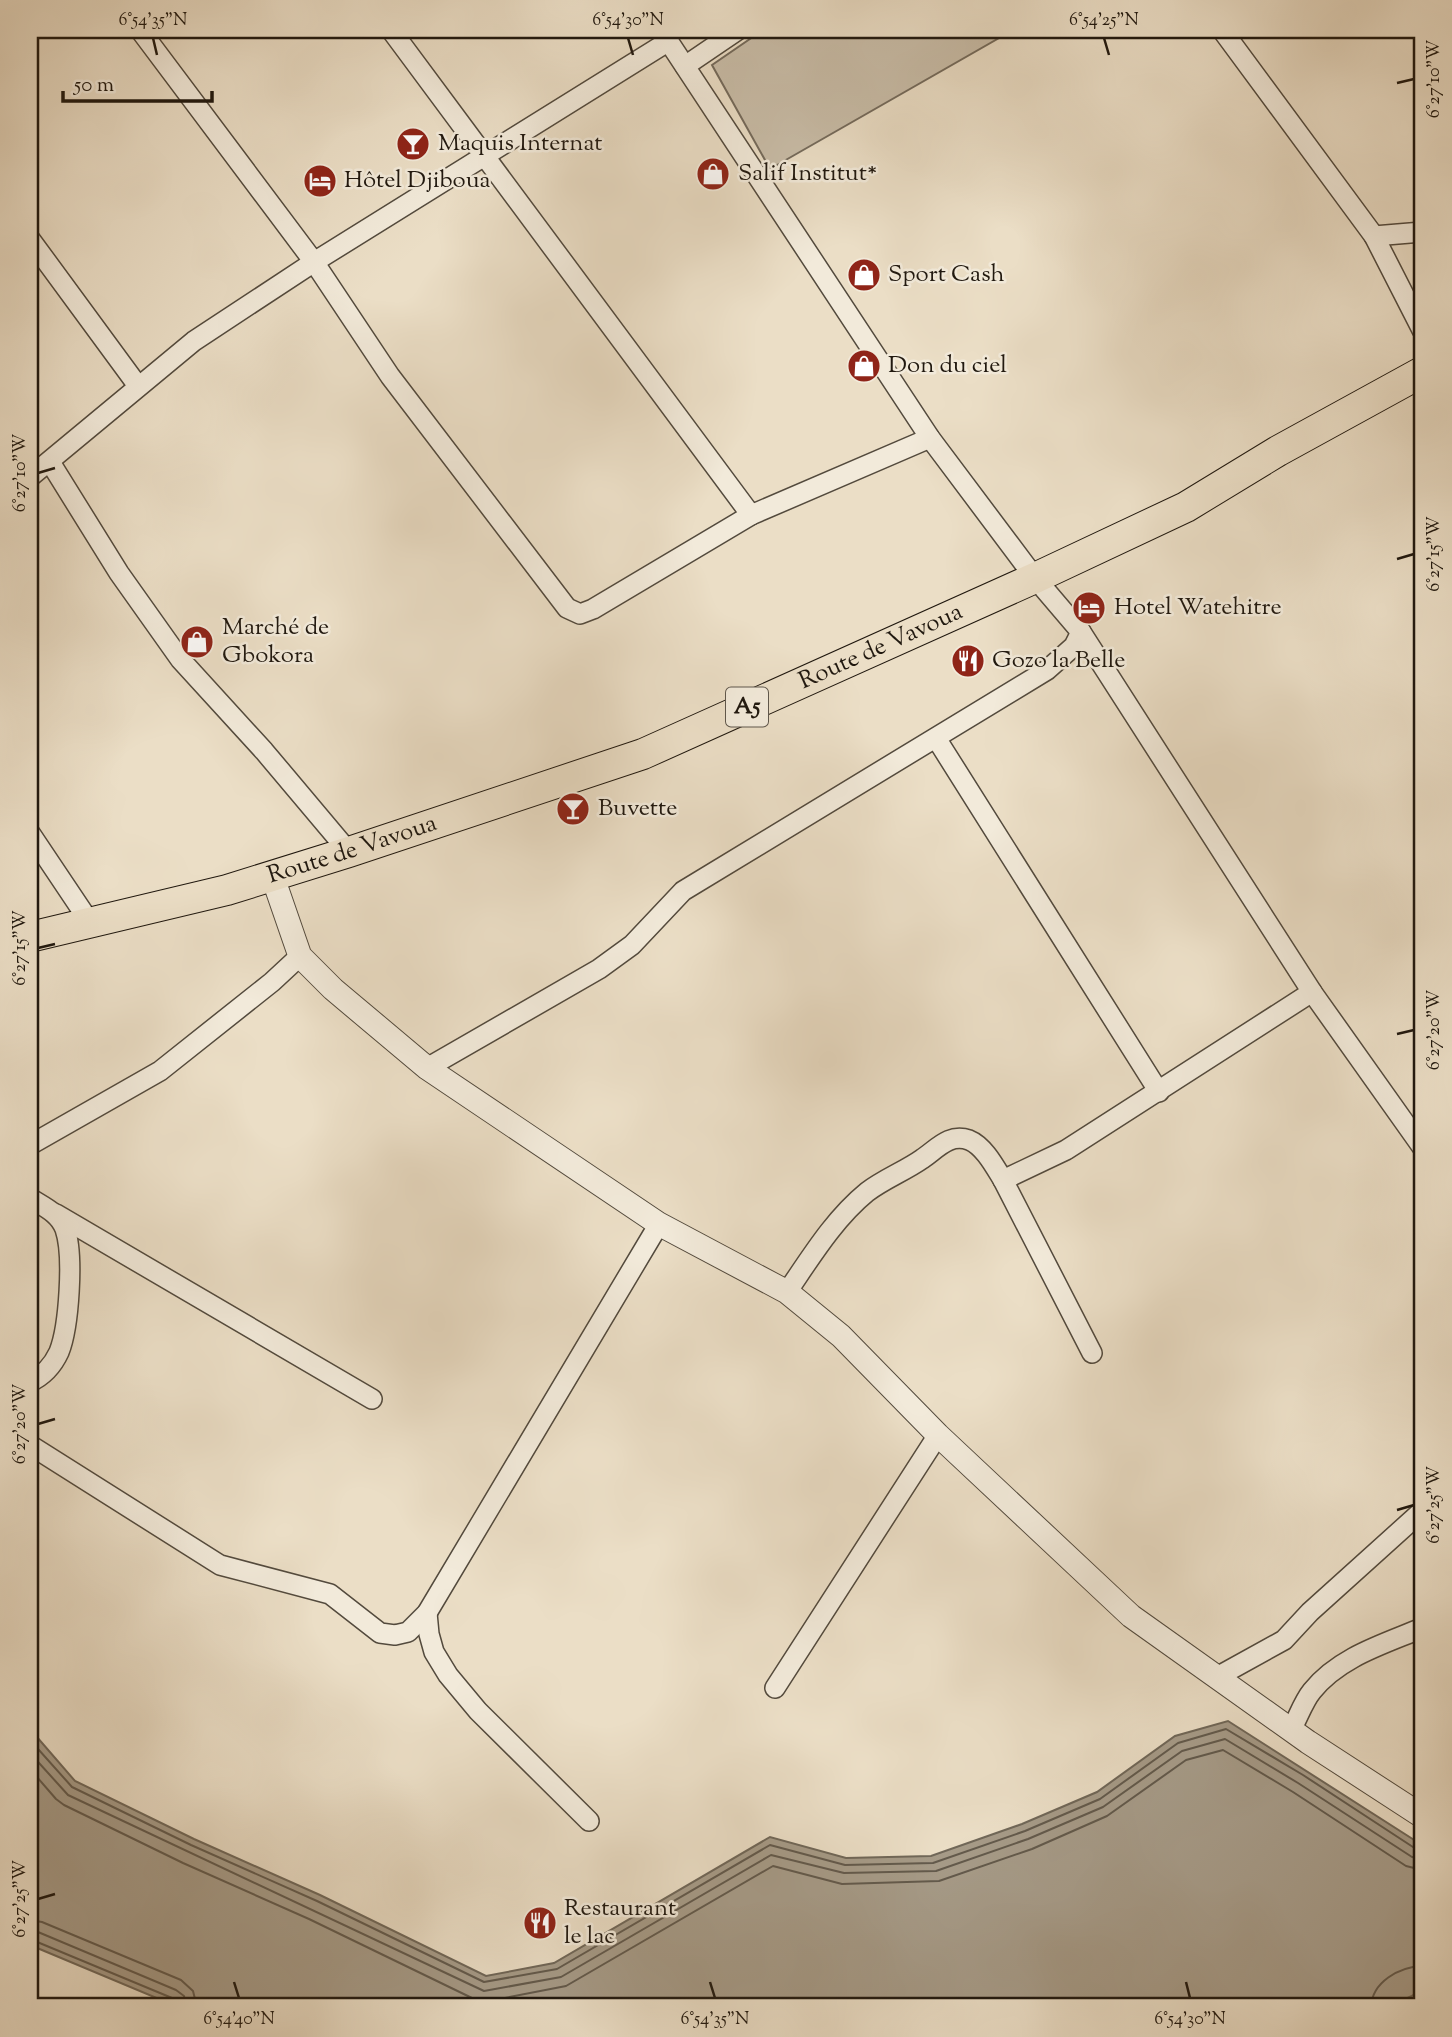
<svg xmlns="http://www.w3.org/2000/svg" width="1452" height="2037" font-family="'Sorts Mill Goudy',serif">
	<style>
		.green { fill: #c8bca7; stroke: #746a5b; stroke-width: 2 }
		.water { fill: #a69b88; stroke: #706758; stroke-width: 2 }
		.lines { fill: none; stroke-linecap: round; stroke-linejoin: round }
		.shore { stroke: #635a4c; stroke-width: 2 }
		.minor-casing { stroke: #534a3d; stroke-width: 22 }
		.tertiary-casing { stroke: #534a3d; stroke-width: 25 }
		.primary-casing { stroke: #20180f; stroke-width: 32 }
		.minor { stroke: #f2eada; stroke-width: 19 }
		.tertiary { stroke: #f2eada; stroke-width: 23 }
		.primary { stroke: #ebdec6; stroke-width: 30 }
		.ticks { fill: none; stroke: #20180f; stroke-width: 2.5 }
		.labels { text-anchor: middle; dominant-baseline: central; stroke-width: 5; stroke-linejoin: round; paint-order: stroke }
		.shield { fill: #f2eada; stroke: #5f574c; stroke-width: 2 }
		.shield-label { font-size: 23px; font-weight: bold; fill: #20180f }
		.poi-label { font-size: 24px; fill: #20180f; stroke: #f2eada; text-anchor: start }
		.street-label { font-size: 24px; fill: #20180f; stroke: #f2eada }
		.neatline { fill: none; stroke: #20180f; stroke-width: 2.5 }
		.ticks-label { font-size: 18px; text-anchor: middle; fill: #20180f }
	</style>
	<rect width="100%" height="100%" fill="#ebdec6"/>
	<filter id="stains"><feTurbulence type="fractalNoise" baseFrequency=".00286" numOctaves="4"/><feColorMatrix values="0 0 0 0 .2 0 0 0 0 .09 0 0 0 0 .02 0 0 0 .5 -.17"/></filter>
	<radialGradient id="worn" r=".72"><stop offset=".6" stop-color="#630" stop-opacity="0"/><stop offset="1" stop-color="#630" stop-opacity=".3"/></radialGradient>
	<path class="green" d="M763 30H1013L770 169 712 65Z"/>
	<path class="water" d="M1228 1721 1422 1845V1991L1399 2002 1396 2007H178L30 1945V1729L75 1781 194 1839 320 1895 486 1976 554 1963 770 1837 846 1858 931 1856 1022 1824 1097 1792 1175 1736Z"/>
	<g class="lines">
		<g class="shore">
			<path d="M30 1740 72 1787 191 1845 317 1901 484 1982 557 1969 770 1845 845 1865 933 1863 1025 1831 1100 1799 1178 1743 1226 1729 1303 1775 1416 1849 1422 1851"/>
			<path d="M30 1753 68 1795 484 1991 561 1977 771 1855 844 1873 936 1871 1028 1839 1103 1807 1182 1751 1225 1739 1298 1783 1412 1857 1422 1859"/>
			<path d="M30 1769 56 1799 64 1805 183 1863 309 1919 474 1999 484 2002 566 1986 773 1866 842 1884 939 1881 1032 1849 1107 1816 1186 1760 1223 1750 1293 1792 1406 1866 1422 1870"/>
			<path d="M30 1920 42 1922 181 1980 193 1991 197 2007"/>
			<path d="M30 1931 38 1932 176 1990 184 1996 186 2007"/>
			<path d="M30 1939 172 1998 177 2002V2007"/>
			<path d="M1371 2007C1372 1982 1399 1967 1422 1966"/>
		</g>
		<defs>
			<g id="minor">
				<path d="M140 30 314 262 390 376 567 608 580 614 593 609 751 515"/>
				<path d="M391 30 751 515 930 438"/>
				<path d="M661 30 930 438 1035 578 1081 632 1312 992 1422 1147"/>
				<path d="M1222 30 1374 236 1422 330"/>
				<path d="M685 66 738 30"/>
				<path d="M1374 236 1422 232"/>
				<path d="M30 239 138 386"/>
				<path d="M50 462 119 573 180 659 264 751 349 852"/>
				<path d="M30 477 194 341 314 262 669 41"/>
				<path d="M936 738 1159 1092"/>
				<path d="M30 833 91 924"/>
				<path d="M427 1068 599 969 632 945 683 891 1047 670 1074 646 1081 632"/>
				<path d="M30 1145 160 1071 272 982 300 956"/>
				<path d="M1003 1180 1092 1353"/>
				<path d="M30 1198C44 1207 59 1213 65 1229 74 1255 69 1327 59 1352 53 1365 43 1376 30 1382"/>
				<path d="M56 1214 372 1399"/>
				<path d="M787 1292C811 1257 834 1219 867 1192 884 1179 905 1171 922 1159 937 1149 949 1133 969 1140 984 1146 995 1167 1003 1180L1066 1150 1312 992"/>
				<path d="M30 1445 220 1565 330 1594 380 1633 395 1635 408 1632 427 1613 659 1224"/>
				<path d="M427 1613 429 1634 434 1652 448 1675 478 1711 589 1821"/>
				<path d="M1217 1677 1284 1640 1310 1612 1422 1511"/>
				<path d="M775 1688 938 1435"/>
				<path d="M1291 1730C1298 1718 1303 1702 1312 1691 1339 1657 1384 1644 1422 1628"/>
			</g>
			<path id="tertiary" d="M272 875 300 956 333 989 427 1068 659 1224 787 1292 841 1336 938 1435 1131 1616 1308 1742 1422 1816"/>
			<g id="primary">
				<path id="s1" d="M30 937 227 890 349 852 643 754 1035 578 1186 507 1278 451 1422 372"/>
			</g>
		</defs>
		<use href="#minor" class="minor-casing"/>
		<use href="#tertiary" class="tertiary-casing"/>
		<use href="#primary" class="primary-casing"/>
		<use href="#minor" class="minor"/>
		<use href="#tertiary" class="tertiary"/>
		<use href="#primary" class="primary"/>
	</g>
	<path class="ticks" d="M153 38 157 55M628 38 633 55M1104 38 1109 55M1397 83 1414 79M38 473 55 468M1397 559 1414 554M38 948 55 944M1397 1034 1414 1030M38 1424 55 1419M1397 1510 1414 1505M38 1899 55 1894M234 1982 239 1998M710 1982 715 1998M1186 1982 1190 1998"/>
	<defs>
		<symbol id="bar-disc" viewBox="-11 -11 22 22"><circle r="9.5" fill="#8f2418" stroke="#f2eada"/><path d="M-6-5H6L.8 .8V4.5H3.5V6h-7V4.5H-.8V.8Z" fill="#fff"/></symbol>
		<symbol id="shop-disc" viewBox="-11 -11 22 22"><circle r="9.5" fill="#8f2418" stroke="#f2eada"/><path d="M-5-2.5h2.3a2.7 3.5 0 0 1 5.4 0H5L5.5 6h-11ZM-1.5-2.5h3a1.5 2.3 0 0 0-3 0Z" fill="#fff"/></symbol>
		<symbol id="hotel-disc" viewBox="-11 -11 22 22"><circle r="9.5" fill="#8f2418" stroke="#f2eada"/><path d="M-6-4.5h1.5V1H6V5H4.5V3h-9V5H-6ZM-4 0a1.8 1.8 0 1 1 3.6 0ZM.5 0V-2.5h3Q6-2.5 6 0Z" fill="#fff"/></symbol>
		<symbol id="restaurant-disc" viewBox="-11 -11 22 22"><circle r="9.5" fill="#8f2418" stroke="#f2eada"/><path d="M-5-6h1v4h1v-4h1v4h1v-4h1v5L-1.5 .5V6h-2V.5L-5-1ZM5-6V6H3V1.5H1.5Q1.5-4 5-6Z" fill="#fff"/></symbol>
	</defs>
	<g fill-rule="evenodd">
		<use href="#bar-disc" x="394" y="125" width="38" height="38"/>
		<use href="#shop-disc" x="694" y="155" width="38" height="38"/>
		<use href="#hotel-disc" x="301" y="162" width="38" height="38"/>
		<use href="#shop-disc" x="845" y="256" width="38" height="38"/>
		<use href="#shop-disc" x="845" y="347" width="38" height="38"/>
		<use href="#hotel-disc" x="1070" y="589" width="38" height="38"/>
		<use href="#shop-disc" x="178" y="623" width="38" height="38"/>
		<use href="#restaurant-disc" x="949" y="642" width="38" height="38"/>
		<use href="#bar-disc" x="554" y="790" width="38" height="38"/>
		<use href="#restaurant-disc" x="521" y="1904" width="38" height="38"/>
	</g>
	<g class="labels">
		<rect class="shield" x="726" y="687.5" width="42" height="39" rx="5"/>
		<g class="shield-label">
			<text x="747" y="707">A5</text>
		</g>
		<g class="poi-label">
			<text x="438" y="144">Maquis Internat</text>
			<text x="738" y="174">Salif Institut*</text>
			<text x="344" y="181">Hôtel Djiboua</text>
			<text x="888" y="275">Sport Cash</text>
			<text x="888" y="366">Don du ciel</text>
			<text x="1114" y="608">Hotel Watehitre</text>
			<text x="222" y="628">Marché de<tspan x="222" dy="28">Gbokora</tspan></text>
			<text x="992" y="661">Gozo la Belle</text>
			<text x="598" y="809">Buvette</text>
			<text x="564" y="1909">Restaurant<tspan x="564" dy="28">le lac</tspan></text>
		</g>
		<g class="street-label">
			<text stroke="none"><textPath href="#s1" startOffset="901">Route de Vavoua</textPath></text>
			<text stroke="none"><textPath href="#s1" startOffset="334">Route de Vavoua</textPath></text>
		</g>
	</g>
	<rect width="1452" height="2037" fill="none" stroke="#ebdec6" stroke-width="77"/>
	<path d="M63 91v10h149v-10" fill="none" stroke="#20180f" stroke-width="3.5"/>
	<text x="74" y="91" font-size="21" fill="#20180f" stroke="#f2eada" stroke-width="5" paint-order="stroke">50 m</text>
	<rect x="38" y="38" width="1376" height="1960" class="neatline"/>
	<g class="ticks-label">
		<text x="153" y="25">6°54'35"N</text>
		<text x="628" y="25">6°54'30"N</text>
		<text x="1104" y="25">6°54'25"N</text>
		<text transform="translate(1433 79) rotate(-90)" y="6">6°27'10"W</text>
		<text transform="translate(19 473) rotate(-90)" y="6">6°27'10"W</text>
		<text transform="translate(1433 554) rotate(-90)" y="6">6°27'15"W</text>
		<text transform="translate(19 948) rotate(-90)" y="6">6°27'15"W</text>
		<text transform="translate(1433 1030) rotate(-90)" y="6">6°27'20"W</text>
		<text transform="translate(19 1424) rotate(-90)" y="6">6°27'20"W</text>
		<text transform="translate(1433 1505) rotate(-90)" y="6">6°27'25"W</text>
		<text transform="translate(19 1899) rotate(-90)" y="6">6°27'25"W</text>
		<text x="239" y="2024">6°54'40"N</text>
		<text x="715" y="2024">6°54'35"N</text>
		<text x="1190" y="2024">6°54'30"N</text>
	</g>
	<rect width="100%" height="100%" filter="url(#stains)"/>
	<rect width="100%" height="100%" fill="url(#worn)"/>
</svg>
